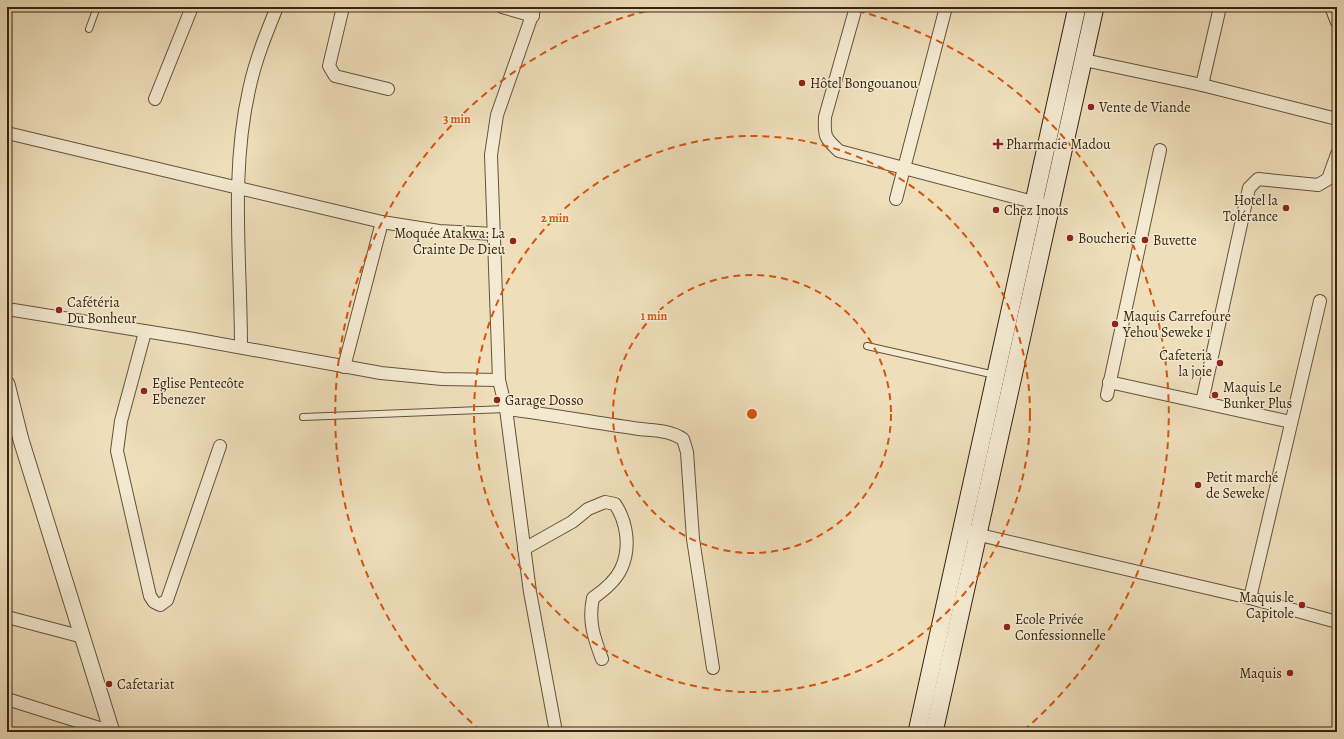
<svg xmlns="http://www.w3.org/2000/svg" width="1344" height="739" font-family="Alegreya,serif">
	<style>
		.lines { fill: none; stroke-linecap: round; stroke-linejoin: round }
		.service-casing { stroke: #66523a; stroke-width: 8 }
		.minor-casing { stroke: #66523a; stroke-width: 14 }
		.tertiary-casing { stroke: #66523a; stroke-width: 17 }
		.secondary-casing { stroke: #382310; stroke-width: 19 }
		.service { stroke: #f4ead2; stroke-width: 6 }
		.minor { stroke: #f4ead2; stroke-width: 12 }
		.tertiary { stroke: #f4ead2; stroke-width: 15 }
		.secondary { stroke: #f4ead2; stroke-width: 17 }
		.ring { fill: none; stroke: #d6540c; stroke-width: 2; stroke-dasharray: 7 5 }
		.poi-dot { fill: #8f2418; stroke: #f4ead2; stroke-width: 1.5 }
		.labels { text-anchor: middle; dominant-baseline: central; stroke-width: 3; stroke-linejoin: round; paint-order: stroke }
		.poi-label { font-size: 14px; fill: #382310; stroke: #f4ead2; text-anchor: start }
		.centre { fill: #d6540c; stroke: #f4ead2; stroke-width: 2 }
		.ring-label { font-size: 12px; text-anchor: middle; font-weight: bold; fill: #d6540c; stroke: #f4ead2; stroke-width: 3; stroke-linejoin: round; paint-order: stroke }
	</style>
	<rect width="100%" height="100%" fill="#eedeba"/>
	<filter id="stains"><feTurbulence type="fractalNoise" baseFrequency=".005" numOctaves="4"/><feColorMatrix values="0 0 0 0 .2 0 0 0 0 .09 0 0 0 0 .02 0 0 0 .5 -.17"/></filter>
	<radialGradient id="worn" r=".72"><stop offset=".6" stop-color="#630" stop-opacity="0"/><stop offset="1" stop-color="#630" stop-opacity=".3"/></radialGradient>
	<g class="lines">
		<defs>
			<g id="service">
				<path d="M1328 7 1334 23 1337 24"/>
				<path d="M89 29 97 7"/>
				<path d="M867 346 995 375"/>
				<path d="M303 417 506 409"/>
			</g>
			<g id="minor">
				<path d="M343 7 329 66 335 76 388 89"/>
				<path d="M502 7 533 16"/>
				<path d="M535 7 497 115 491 155 499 380 506 409 530 592 556 732"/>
				<path d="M856 7 825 117C824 137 825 138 839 151L1041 204"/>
				<path d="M1084 60 1202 85 1337 119"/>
				<path d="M1202 85 1220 7"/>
				<path d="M155 99 192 7"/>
				<path d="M7 133 382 222 439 231 494 234"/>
				<path d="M896 199 946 7"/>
				<path d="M7 309 188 338 381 373 442 379 499 380"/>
				<path d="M145 332 121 421 117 451 150 596 154 602 160 605 167 600 220 446"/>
				<path d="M241 347C241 262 230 174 249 90 255 61 266 34 277 7"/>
				<path d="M344 367 382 222"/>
				<path d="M1109 382 1291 422"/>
				<path d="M1107 395 1160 150"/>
				<path d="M1202 402 1249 188 1258 179 1318 185 1328 179 1337 154"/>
				<path d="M506 409C548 414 590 422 633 428 650 431 668 429 683 439L687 452 693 539 713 668"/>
				<path d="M971 533 1250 598 1337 622"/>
				<path d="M524 549 572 522 588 509 605 502 615 504C627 522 631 548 621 569 616 580 603 591 593 598 588 621 594 638 602 659"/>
				<path d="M1250 598 1320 301"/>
				<path d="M7 617 83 637"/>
				<path d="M7 699 112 732"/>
			</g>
			<path id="tertiary" d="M7 384 21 440 112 732"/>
			<g id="secondary">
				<path d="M917 732 1077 7"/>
				<path d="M934 732 1095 7"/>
			</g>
		</defs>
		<use href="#service" class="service-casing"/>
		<use href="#minor" class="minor-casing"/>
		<use href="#tertiary" class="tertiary-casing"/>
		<use href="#secondary" class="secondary-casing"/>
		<use href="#service" class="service"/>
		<use href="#minor" class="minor"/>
		<use href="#tertiary" class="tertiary"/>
		<use href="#secondary" class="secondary"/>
	</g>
	<g class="ring">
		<circle cx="752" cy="414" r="139"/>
		<circle cx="752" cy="414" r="278"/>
		<path d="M481 731A417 417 0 0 1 658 8M846 8A417 417 0 0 1 1023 731"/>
	</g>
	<g class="poi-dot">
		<circle cx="802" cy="83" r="4"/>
		<circle cx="1091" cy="107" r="4"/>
		<path d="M996 138h4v4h4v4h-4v4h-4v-4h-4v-4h4z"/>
		<circle cx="1286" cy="208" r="4"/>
		<circle cx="996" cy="210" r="4"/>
		<circle cx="1070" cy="238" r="4"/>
		<circle cx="1145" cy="240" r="4"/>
		<circle cx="513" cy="241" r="4"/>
		<circle cx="59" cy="310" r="4"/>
		<circle cx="1115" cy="324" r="4"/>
		<circle cx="1220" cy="363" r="4"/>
		<circle cx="144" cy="391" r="4"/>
		<circle cx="1215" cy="395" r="4"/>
		<circle cx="497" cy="400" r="4"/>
		<circle cx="1198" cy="485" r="4"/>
		<circle cx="1302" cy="605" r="4"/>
		<circle cx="1007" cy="627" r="4"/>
		<circle cx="1290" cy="673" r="4"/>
		<circle cx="109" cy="684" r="4"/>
	</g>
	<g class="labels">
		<g class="poi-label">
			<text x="810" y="83">Hôtel Bongouanou</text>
			<text x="1099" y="107">Vente de Viande</text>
			<text x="1006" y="144">Pharmacie Madou</text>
			<text x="1278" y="200" text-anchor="end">Hotel la<tspan x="1278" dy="16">Tolérance</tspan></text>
			<text x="1004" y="210">Chez Inous</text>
			<text x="505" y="233" text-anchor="end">Moquée Atakwa: La<tspan x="505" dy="16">Crainte De Dieu</tspan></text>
			<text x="1078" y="238">Boucherie</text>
			<text x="1153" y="240">Buvette</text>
			<text x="67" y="302">Cafétéria<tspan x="67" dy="16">Du Bonheur</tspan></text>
			<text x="1123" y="316">Maquis Carrefoure<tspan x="1123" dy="16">Yehou Seweke 1</tspan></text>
			<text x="1212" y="355" text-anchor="end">Cafeteria<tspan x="1212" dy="16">la joie</tspan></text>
			<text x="152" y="383">Eglise Pentecôte<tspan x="152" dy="16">Ebenezer</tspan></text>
			<text x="1223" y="387">Maquis Le<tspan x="1223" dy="16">Bunker Plus</tspan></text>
			<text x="505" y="400">Garage Dosso</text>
			<text x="1206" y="477">Petit marché<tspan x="1206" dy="16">de Seweke</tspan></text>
			<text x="1294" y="597" text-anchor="end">Maquis le<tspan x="1294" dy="16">Capitole</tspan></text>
			<text x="1015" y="619">Ecole Privée<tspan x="1015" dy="16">Confessionnelle</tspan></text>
			<text x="1282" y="673" text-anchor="end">Maquis</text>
			<text x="117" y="684">Cafetariat</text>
		</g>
	</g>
	<circle cx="752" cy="414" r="6" class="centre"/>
	<g class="ring-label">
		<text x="457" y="123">3 min</text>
		<text x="555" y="222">2 min</text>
		<text x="654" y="320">1 min</text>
	</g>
	<rect width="1344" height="739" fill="none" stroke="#eedeba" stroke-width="24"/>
	<rect x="8" y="8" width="1328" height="723" fill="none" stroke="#382310" stroke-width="2"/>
	<rect x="12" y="12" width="1320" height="715" fill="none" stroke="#382310"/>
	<rect width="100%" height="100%" filter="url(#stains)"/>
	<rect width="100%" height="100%" fill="url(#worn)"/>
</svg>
